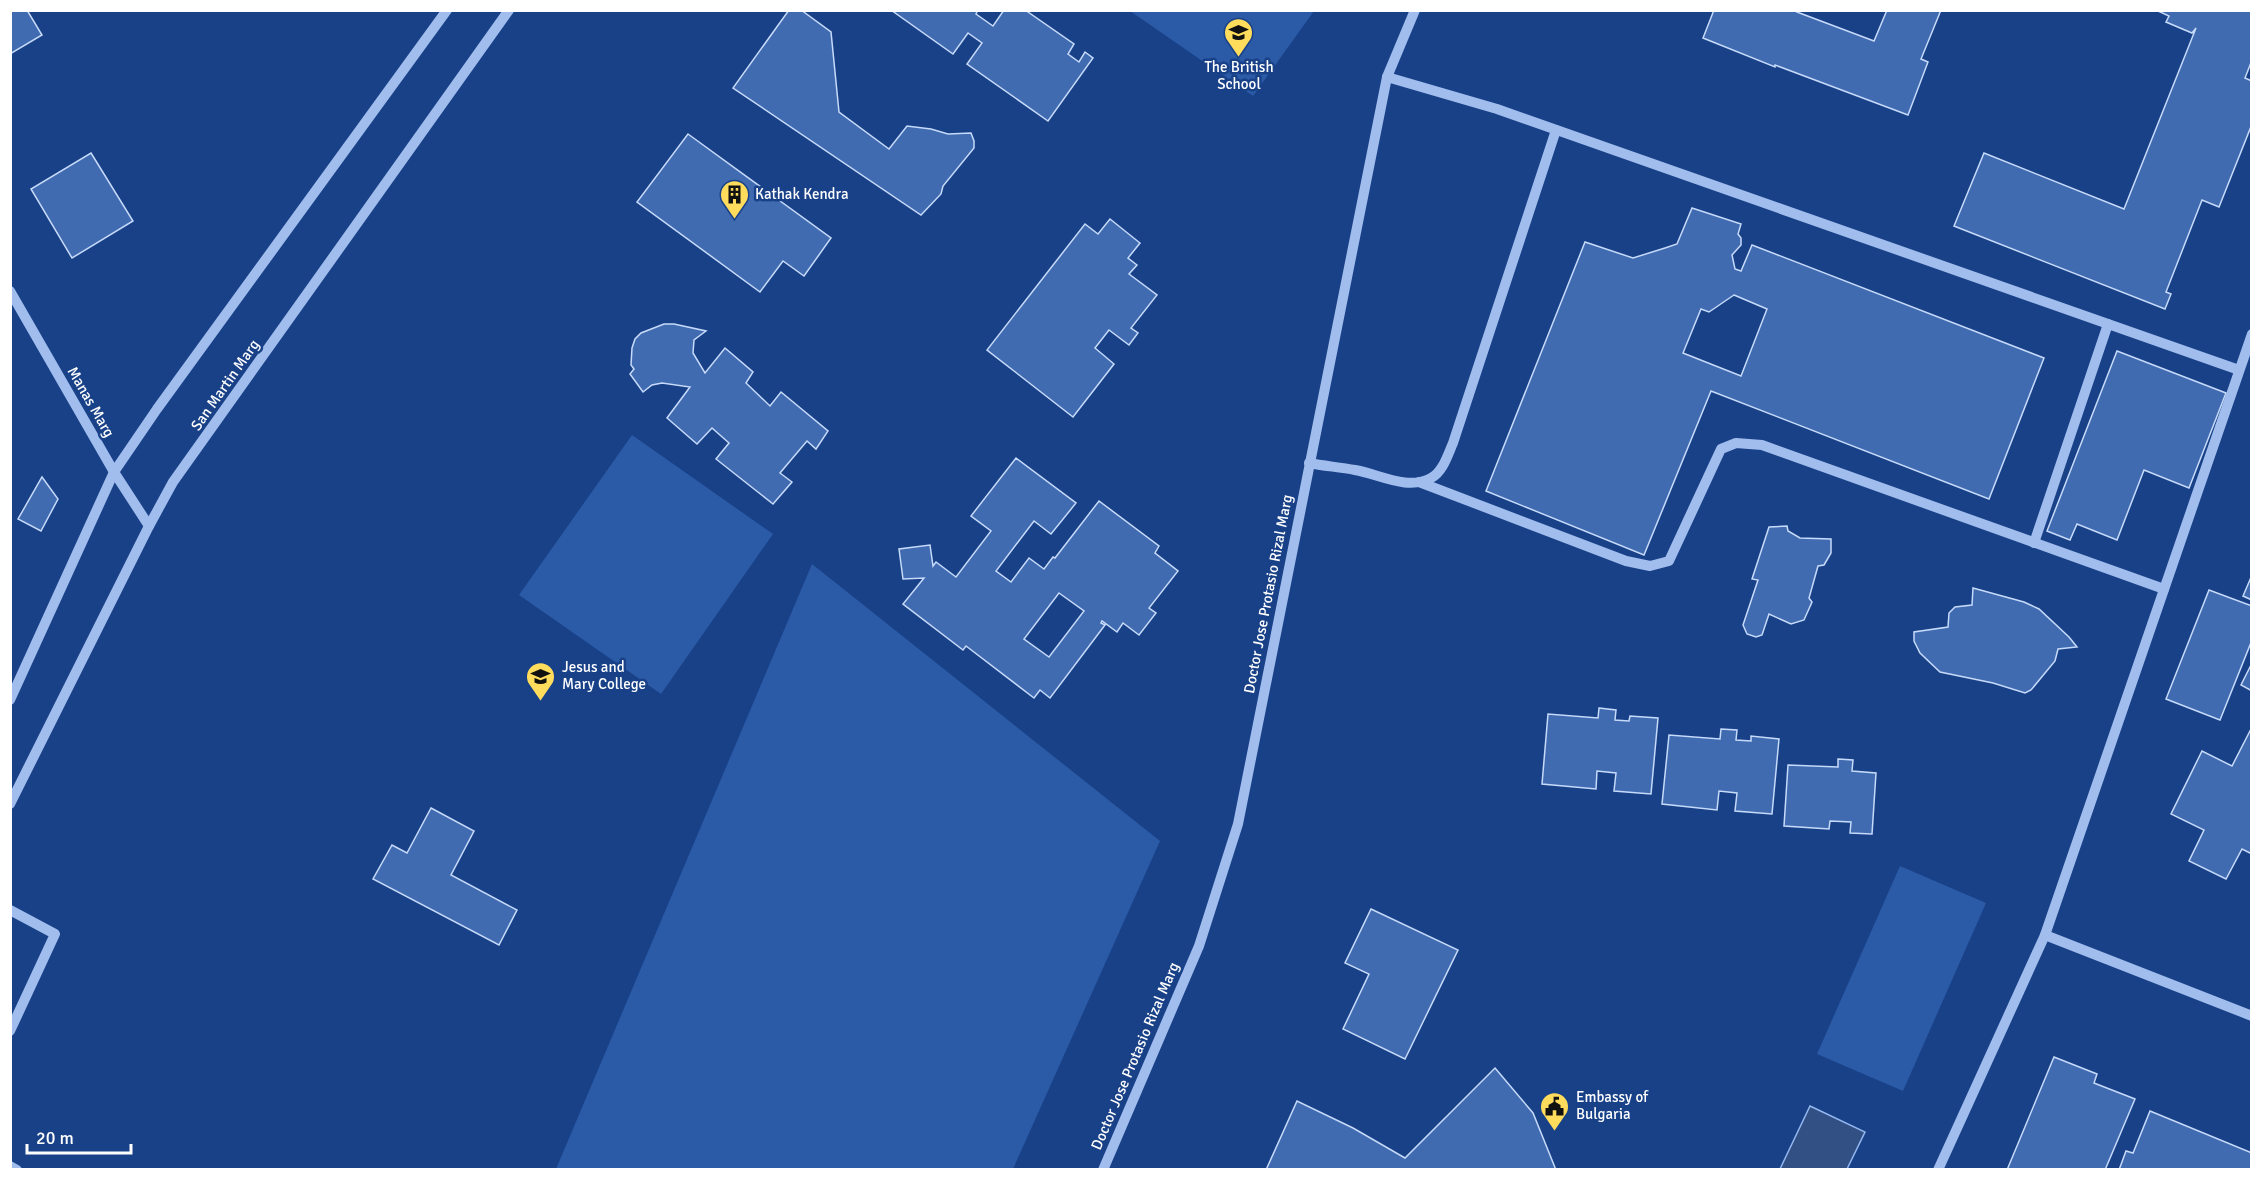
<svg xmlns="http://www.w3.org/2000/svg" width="2262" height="1180" font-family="Signika,sans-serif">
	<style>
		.green { fill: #2b5aa6 }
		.water { fill: #325084; stroke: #93b7ef; stroke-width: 1.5 }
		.building { fill: #416bb1; stroke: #c6dafa; stroke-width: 1.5; fill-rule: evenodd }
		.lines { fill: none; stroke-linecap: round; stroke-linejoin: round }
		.minor { stroke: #a0bded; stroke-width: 10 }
		.labels { text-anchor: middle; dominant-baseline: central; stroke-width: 5; stroke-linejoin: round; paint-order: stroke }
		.poi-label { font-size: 15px; fill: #fff; stroke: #194188; text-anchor: start }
		.street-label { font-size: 15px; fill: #fff; stroke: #194188 }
	</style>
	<rect width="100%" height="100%" fill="#194188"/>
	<g class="green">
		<path d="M1130 11H1314L1253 96Z"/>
		<path d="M632 435 773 534 661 694 519 595Z"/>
		<path d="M812 564 1160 841 1013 1169H556Z"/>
		<path d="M1900 866 1986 903 1903 1091 1817 1054Z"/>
	</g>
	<path class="water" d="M1810 1106 1865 1132 1847 1169H1780Z"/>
	<g class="building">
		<path d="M10 10H27L42 35 10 54Z"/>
		<path d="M789 10H801L831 32 839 112 889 149 907 126 931 129 948 134 971 133 974 141V148L943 186 941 194 921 215 733 88Z"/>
		<path d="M891 10H978L976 14 993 26 1004 10H1025L1074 44 1068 54 1079 62 1085 52 1093 58 1048 121 967 64 982 43 968 33 953 54Z"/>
		<path d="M1714 10H1798L1797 12 1874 41 1887 10H1941L1921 59 1928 62 1908 115 1775 65V67L1703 38Z"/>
		<path d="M2156 10H2252V60L2245 78 2252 81V124L2219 207 2202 200 2166 292 2171 294 2165 309 1954 226 1984 153 2124 209 2196 28 2192 33 2166 22 2169 16Z"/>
		<path d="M688 134 831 238 804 276 783 261 760 292 637 202Z"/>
		<path d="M91 153 133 221 72 258 31 189Z"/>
		<path d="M1692 208 1741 224 1738 234 1741 238V245L1732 255 1735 269 1741 271 1752 245 2044 358 1989 499 1711 391 1644 555 1486 491 1585 242 1633 258 1665 248 1677 244ZM1734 295 1767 309 1741 376 1683 353 1701 309 1709 312Z"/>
		<path d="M1110 219 1140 243 1128 258 1137 265 1129 274 1157 295 1131 328 1138 333 1129 345 1109 330 1095 348 1114 364 1073 417 987 350 1085 224 1098 234Z"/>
		<path d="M664 324H674L706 331 694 340 693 353 705 373 725 348 753 372 746 383 770 406 781 392 828 431 816 449 807 441 780 473 792 482 773 504 716 459 729 443 712 428 697 444 667 418 690 387 662 383 652 385 643 392 630 374 634 369 631 365 632 348 635 339 641 333Z"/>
		<path d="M2117 351 2226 393 2189 488 2144 470 2117 540 2077 524 2070 540 2047 531Z"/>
		<path d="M1016 458 1076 503 1051 534 1034 521 996 571 1011 582 1029 558 1044 569 1053 557 1055 558 1099 501 1159 546 1155 553 1178 571 1149 608 1156 613 1139 635 1123 623 1117 632 1102 621 1101 623 1105 625 1050 698 1040 690 1034 698 966 646 963 650 903 604 924 578 903 579 899 549 930 545 933 566 936 562 956 577 991 531 971 516ZM1059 593 1084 611 1049 657 1024 639Z"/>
		<path d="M42 477 58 499 41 531 18 519Z"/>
		<path d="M1787 526 1788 531 1800 538 1831 539V553L1824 565 1818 566 1809 598 1812 602 1804 620 1791 624 1769 614 1762 635 1756 637 1747 634 1743 625 1758 580 1752 579 1769 527Z"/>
		<path d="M2252 575V600L2243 596Z"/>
		<path d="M1973 588 2024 602 2039 609 2069 637 2077 647 2058 649 2055 661 2031 690 2025 693 1993 683 1940 672 1920 653 1914 641V632L1948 627 1949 613 1955 607 1972 605Z"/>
		<path d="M2209 590 2252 606V640L2220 720 2166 699Z"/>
		<path d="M2252 663V691L2241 685Z"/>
		<path d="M1599 708 1616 710 1615 720 1629 721 1630 716 1658 718 1651 794 1614 791 1616 773 1597 771 1596 789 1542 784 1548 714 1598 718Z"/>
		<path d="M2252 727V854L2242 849 2226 879 2189 861 2204 830 2171 814 2202 751 2232 766Z"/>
		<path d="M1721 729 1737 730 1736 740 1751 741V736L1779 739 1772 814 1735 811 1737 793 1719 791 1717 810 1662 804 1669 735 1720 739Z"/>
		<path d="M1838 759 1853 760 1852 771 1876 773 1872 834 1850 833 1851 822 1830 821 1829 829 1784 826 1788 765 1838 767Z"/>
		<path d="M431 808 474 831 451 875 517 910 499 945 373 879 392 845 407 853Z"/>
		<path d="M1371 909 1458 950 1405 1059 1343 1029 1369 974 1345 963Z"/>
		<path d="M2054 1057 2097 1074 2094 1083 2135 1099 2105 1170H2007Z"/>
		<path d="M1495 1068 1533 1113 1556 1170H1266L1297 1101 1353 1128 1405 1158Z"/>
		<path d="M2150 1111 2252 1153V1170H2119L2126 1151 2133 1153Z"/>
	</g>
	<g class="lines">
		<g class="minor">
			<path d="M1387 77 1497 109 2239 370"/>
			<path d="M10 291 114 472 149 526"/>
			<path d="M1309 463C1324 466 1339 467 1355 470 1379 474 1408 491 1431 478 1443 472 1448 454 1453 443L1556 130"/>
			<path d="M1419 482 1626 561 1650 566 1669 561 1721 449 1736 443 1762 445 2164 589"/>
			<path d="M2034 543 2108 324"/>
			<path d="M10 700 114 472 157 409 447 10"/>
			<path d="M10 804 149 526 173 482 509 10"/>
			<path d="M10 910 55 934 10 1031"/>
			<path d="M2045 935 2252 1016"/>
			<path d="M10 1166 17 1170"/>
			<path d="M1103 1170 1199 946 1238 824 1387 77 1415 10"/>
			<path d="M1938 1170 2045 935 2252 334"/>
		</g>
	</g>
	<defs>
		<symbol id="school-pin" viewBox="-11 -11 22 30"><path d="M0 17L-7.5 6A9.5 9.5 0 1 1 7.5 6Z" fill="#ffdc5c" stroke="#194188"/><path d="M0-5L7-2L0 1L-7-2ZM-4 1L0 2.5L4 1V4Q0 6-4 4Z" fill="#111"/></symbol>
		<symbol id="building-pin" viewBox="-11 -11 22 30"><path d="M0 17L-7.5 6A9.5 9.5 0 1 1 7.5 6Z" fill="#ffdc5c" stroke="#194188"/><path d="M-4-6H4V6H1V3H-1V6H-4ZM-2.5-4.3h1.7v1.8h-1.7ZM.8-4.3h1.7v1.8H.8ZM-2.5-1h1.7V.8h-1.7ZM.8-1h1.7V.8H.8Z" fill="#111"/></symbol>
		<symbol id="university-pin" viewBox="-11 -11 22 30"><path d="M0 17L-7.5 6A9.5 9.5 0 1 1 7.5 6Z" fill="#ffdc5c" stroke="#194188"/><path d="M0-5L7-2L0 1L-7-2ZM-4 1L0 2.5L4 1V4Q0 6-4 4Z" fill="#111"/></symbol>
		<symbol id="civic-pin" viewBox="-11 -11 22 30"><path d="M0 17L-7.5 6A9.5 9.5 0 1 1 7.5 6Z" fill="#ffdc5c" stroke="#194188"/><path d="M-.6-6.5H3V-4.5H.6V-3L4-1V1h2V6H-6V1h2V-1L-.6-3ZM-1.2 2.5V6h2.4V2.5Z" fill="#111"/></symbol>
	</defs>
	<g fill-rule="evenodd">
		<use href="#school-pin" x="1222" y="16" width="33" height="45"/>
		<use href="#building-pin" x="718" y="178" width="33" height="45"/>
		<use href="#university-pin" x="524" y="660" width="33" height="45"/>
		<use href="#civic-pin" x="1538" y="1090" width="33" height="45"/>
	</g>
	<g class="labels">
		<g class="poi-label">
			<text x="1239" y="67" text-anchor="middle">The British<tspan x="1239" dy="17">School</tspan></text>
			<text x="755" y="194">Kathak Kendra</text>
			<text x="562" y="667">Jesus and<tspan x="562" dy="17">Mary College</tspan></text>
			<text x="1576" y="1097">Embassy of<tspan x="1576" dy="17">Bulgaria</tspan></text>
		</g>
		<g class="street-label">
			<text transform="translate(225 385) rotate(-55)">San Martin Marg</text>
			<text transform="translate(91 402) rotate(60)">Manas Marg</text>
			<text transform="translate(1268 594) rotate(-79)">Doctor Jose Protasio Rizal Marg</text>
			<text transform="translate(1135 1056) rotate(-67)">Doctor Jose Protasio Rizal Marg</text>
		</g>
	</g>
	<rect width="2262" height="1180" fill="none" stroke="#ffffff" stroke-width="24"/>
	<path d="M27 1144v9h104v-9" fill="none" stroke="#ffffff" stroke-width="3"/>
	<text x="36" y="1144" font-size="18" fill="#ffffff" stroke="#194188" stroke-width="4.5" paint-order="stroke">20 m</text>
</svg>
